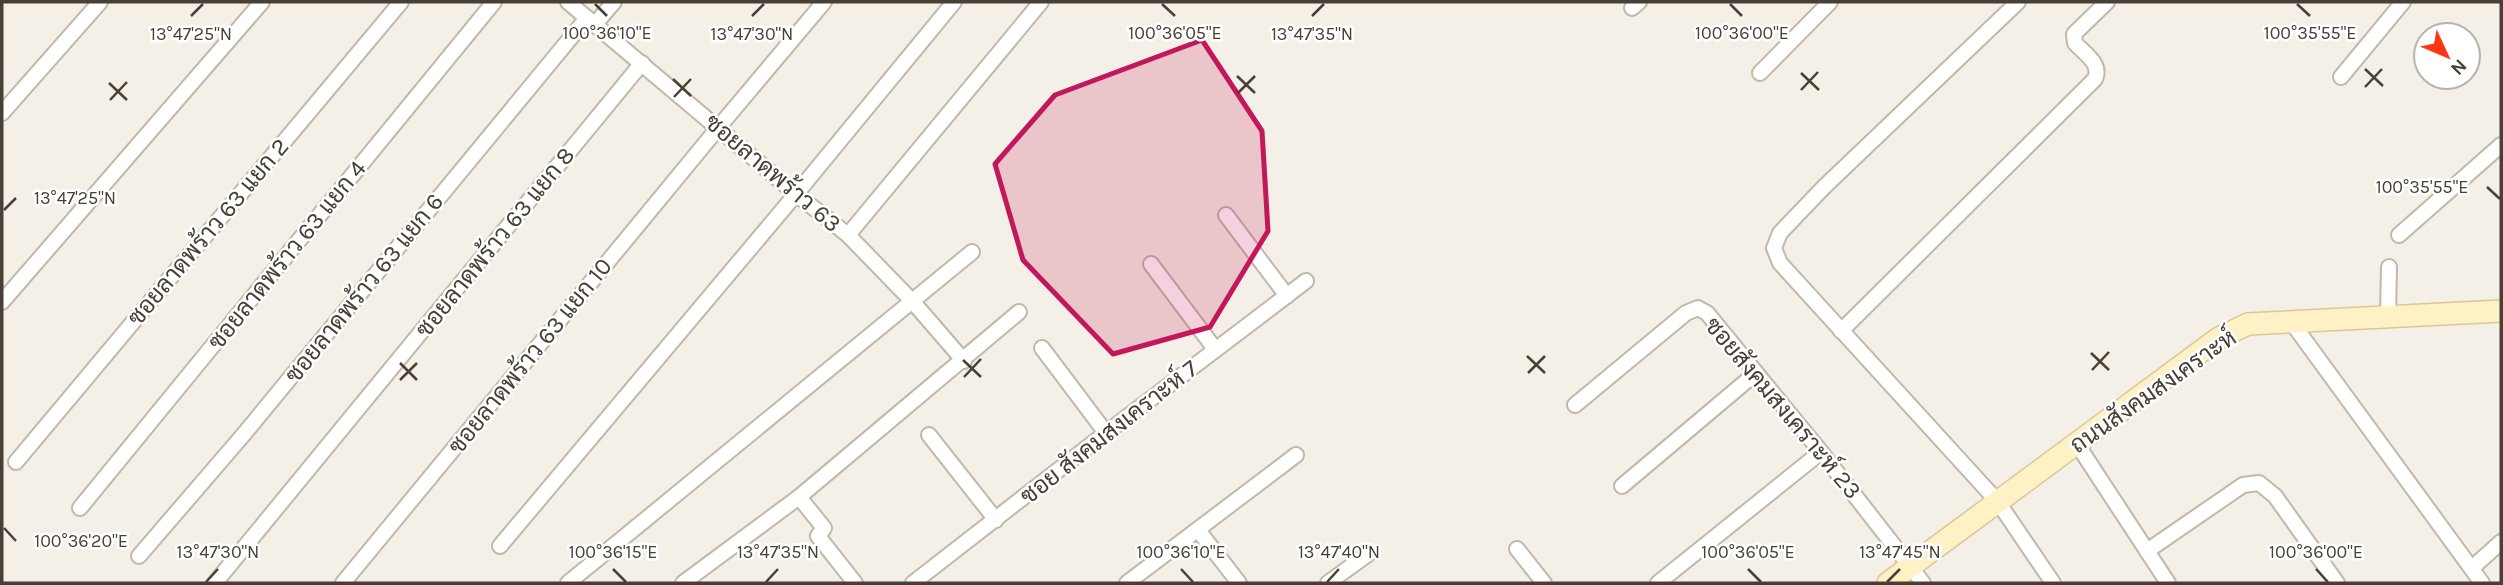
<svg xmlns="http://www.w3.org/2000/svg" width="2503" height="585" font-family="Karla,Sarabun,sans-serif">
	<style>
		.lines { fill: none; stroke-linecap: round; stroke-linejoin: round }
		.street-casing { stroke: #c1b8a8; stroke-width: 18 }
		.secondary-casing { stroke: #dbc795; stroke-width: 24 }
		.street { stroke: #fff; stroke-width: 14 }
		.secondary { stroke: #fff1c6; stroke-width: 21 }
		.marked { fill: #c2185b; fill-opacity: 0.2; stroke: #c2185b; stroke-width: 5; stroke-linejoin: round }
		.ticks { fill: none; stroke: #484035; stroke-width: 2.5 }
		.labels { text-anchor: middle; dominant-baseline: central; stroke-width: 5; stroke-linejoin: round; paint-order: stroke }
		.street-label { font-size: 24px; fill: #484035; stroke: #fff }
		.ticks-label { font-size: 18px; text-anchor: middle; fill: #484035; stroke: #fff; stroke-width: 5; stroke-linejoin: round; paint-order: stroke }
	</style>
	<rect width="100%" height="100%" fill="#f4f0e7"/>
	<g class="lines">
		<defs>
			<g id="street">
				<path d="M568 2 796 194 848 235 913 302 964 361"/>
				<path d="M2018 2 1824 187 1780 233 1774 248 1780 263 1998 502 2053 583"/>
				<path d="M1632 8 1639 2"/>
				<path d="M595 24 614 2"/>
				<path d="M1760 73 1830 2"/>
				<path d="M2341 77 2403 2"/>
				<path d="M2 113 100 2"/>
				<path d="M1226 215 1287 296"/>
				<path d="M848 235 1041 2"/>
				<path d="M2399 235 2501 145"/>
				<path d="M1151 264 1215 349"/>
				<path d="M2 302 262 2"/>
				<path d="M2388 316 2389 267"/>
				<path d="M2290 320 2482 583"/>
				<path d="M1841 331 2095 79C2102 64 2085 54 2075 43L2074 34 2107 2"/>
				<path d="M1042 348 1106 433"/>
				<path d="M1575 405 1686 313 1698 308 1707 313 1821 452 1923 583"/>
				<path d="M929 435 996 520"/>
				<path d="M2077 444 2168 583"/>
				<path d="M16 462 401 2"/>
				<path d="M1622 486 1756 373"/>
				<path d="M799 497 824 528 818 536 855 583"/>
				<path d="M80 508 494 2"/>
				<path d="M1198 530 1239 583"/>
				<path d="M500 546 796 194 954 2"/>
				<path d="M1517 549 1544 583"/>
				<path d="M2147 551 2243 485 2259 483 2275 496 2337 583"/>
				<path d="M139 556 244 434 587 18"/>
				<path d="M2472 568 2501 542"/>
				<path d="M215 583 642 63"/>
				<path d="M343 583 718 128 824 2"/>
				<path d="M568 583 972 252"/>
				<path d="M683 583 799 497 1019 312"/>
				<path d="M913 583 1106 433 1306 281"/>
				<path d="M1127 583 1296 455"/>
				<path d="M1328 583 1368 554"/>
				<path d="M1658 583 1821 452"/>
			</g>
			<path id="secondary" d="M1888 583 2219 338 2248 324 2501 311"/>
		</defs>
		<use href="#street" class="street-casing"/>
		<use href="#secondary" class="secondary-casing"/>
		<use href="#street" class="street"/>
		<use href="#secondary" class="secondary"/>
	</g>
	<path class="marked" d="M1202 40 1262 131 1268 231 1210 327 1113 354 1023 260 995 164 1055 95Z"/>
	<path class="ticks" d="M595 4 607 16M1162 4 1175 16M1730 4 1742 16M2297 4 2310 16M191 16 203 4M752 16 764 4M1312 16 1324 4M2365 69 2383 86M1801 73 1819 90M1237 76 1255 93M673 79 691 96M109 83 127 100M2365 87 2382 69M1801 90 1818 72M1238 93 1255 76M674 97 691 79M110 100 127 82M2487 187 2500 199M4 210 16 198M2091 353 2109 370M1527 356 1545 373M963 360 981 377M400 363 417 380M2092 370 2109 352M1528 373 1545 356M964 377 981 359M400 380 417 363M4 528 16 541M613 569 626 582M1181 569 1193 582M1748 569 1761 582M2316 569 2328 582M206 582 218 569M766 582 778 569M1327 582 1339 569M1887 582 1900 569"/>
	<g class="labels">
		<g class="street-label">
			<text transform="translate(773 173) rotate(40)">ซอยลาดพร้าว 63</text>
			<text transform="translate(208 232) rotate(-50)">ซอยลาดพร้าว 63 แยก 2</text>
			<text transform="translate(495 242) rotate(-51)">ซอยลาดพร้าว 63 แยก 8</text>
			<text transform="translate(287 255) rotate(-51)">ซอยลาดพร้าว 63 แยก 4</text>
			<text transform="translate(364 288) rotate(-51)">ซอยลาดพร้าว 63 แยก 6</text>
			<text transform="translate(530 356) rotate(-51)">ซอยลาดพร้าว 63 แยก 10</text>
			<text transform="translate(2153 391) rotate(-35)">ถนนสังคมสงเคราะห์</text>
			<text transform="translate(1783 408) rotate(50)">ซอยสังคมสงเคราะห์ 23</text>
			<text transform="translate(1109 432) rotate(-38)">ซอย สังคมสงเคราะห์ 7</text>
		</g>
	</g>
	<g class="ticks-label">
		<text x="607" y="39">100°36'10"E</text>
		<text x="1175" y="39">100°36'05"E</text>
		<text x="1742" y="39">100°36'00"E</text>
		<text x="2310" y="39">100°35'55"E</text>
		<text x="191" y="40">13°47'25"N</text>
		<text x="752" y="40">13°47'30"N</text>
		<text x="1312" y="40">13°47'35"N</text>
		<text x="2422" y="193">100°35'55"E</text>
		<text x="75" y="204">13°47'25"N</text>
		<text x="81" y="547">100°36'20"E</text>
		<text x="218" y="558">13°47'30"N</text>
		<text x="778" y="558">13°47'35"N</text>
		<text x="1339" y="558">13°47'40"N</text>
		<text x="1900" y="558">13°47'45"N</text>
		<text x="613" y="558">100°36'15"E</text>
		<text x="1181" y="558">100°36'10"E</text>
		<text x="1748" y="558">100°36'05"E</text>
		<text x="2316" y="558">100°36'00"E</text>
	</g>
	<rect width="2503" height="585" fill="none" stroke="#484035" stroke-width="7"/>
	<g transform="translate(2447 56) rotate(134)"><circle r="33" fill="#ffffff" stroke="#b6b3ae" stroke-width="2"/>
	<path d="M0-5L12 26L0 18L-12 26Z" fill="#ff3513"/>
	<text y="-10" font-size="19" font-weight="bold" text-anchor="middle" fill="#484035">N</text>
	</g>
</svg>
